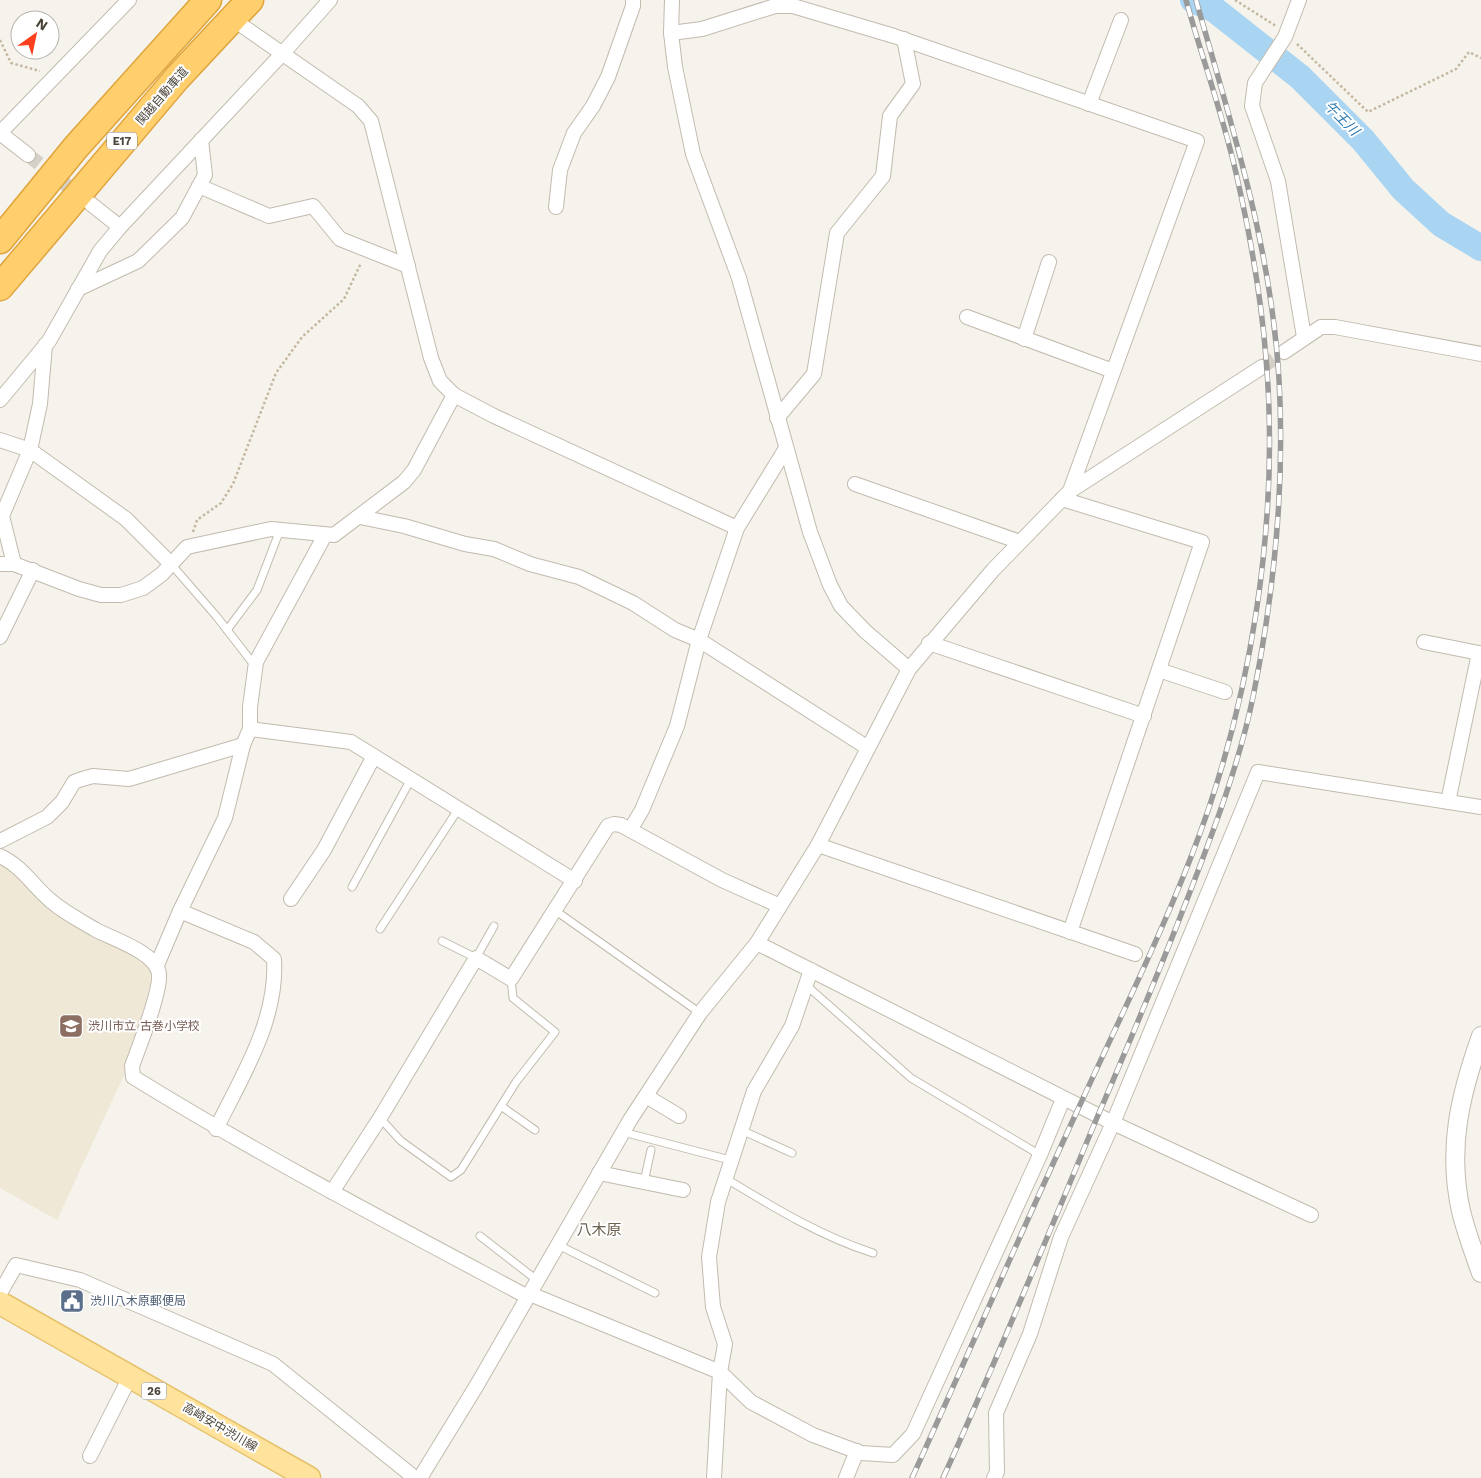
<svg xmlns="http://www.w3.org/2000/svg" width="1481" height="1478" font-family="'Work Sans','Noto Sans JP',sans-serif">
	<style>
		.education { fill: #efe8d6 }
		.lines { fill: none; stroke-linecap: round; stroke-linejoin: round }
		.river { stroke: #a9d4f2; stroke-width: 26 }
		.minor-tunnel { stroke: #d4d0c8; stroke-width: 14; stroke-dasharray: 14 7; stroke-linecap: butt }
		.service-casing { stroke: #c2bbae; stroke-width: 9 }
		.minor-casing { stroke: #c2bbae; stroke-width: 16 }
		.tertiary-casing { stroke: #c2bbae; stroke-width: 20 }
		.primary-casing { stroke: #e6c16a; stroke-width: 25 }
		.motorway-casing { stroke: #e0a43c; stroke-width: 29 }
		.path { stroke: #c4b79f; stroke-width: 2.5; stroke-dasharray: 2.5 2.5; stroke-linecap: butt }
		.service { stroke: #fff; stroke-width: 7 }
		.minor { stroke: #fff; stroke-width: 14 }
		.tertiary { stroke: #fff; stroke-width: 18 }
		.primary { stroke: #ffe39c; stroke-width: 22 }
		.motorway { stroke: #ffcf6e; stroke-width: 26 }
		.rail-casing { stroke: #9a9a9a; stroke-width: 5.5 }
		.rail { stroke: #fff; stroke-width: 4; stroke-dasharray: 11; stroke-linecap: butt }
		.labels { text-anchor: middle; dominant-baseline: central; stroke-width: 4; stroke-linejoin: round; paint-order: stroke }
		.shield { fill: #fff; stroke: #817c74; stroke-width: 1 }
		.shield-label { font-size: 11px; font-weight: bold; fill: #4b4439 }
		.street-label { font-size: 12px; fill: #4b4439; stroke: #fff }
		.education-label { font-size: 12px; fill: #785e54; stroke: #fff; text-anchor: start }
		.service-label { font-size: 12px; fill: #4e5e75; stroke: #fff; text-anchor: start }
		.water-label { font-size: 14px; font-style: italic; fill: #2e7ab2; stroke: #fff }
		.quarter-label { font-size: 15px; fill: #6e6250; stroke: #fff }
	</style>
	<rect width="100%" height="100%" fill="#f6f3ec"/>
	<path class="education" d="M0 862 151 967 154 987 129 1064 57 1220 0 1188Z"/>
	<g class="lines">
		<path class="river" d="M1193 0 1215 10 1300 77 1363 140 1403 189 1441 224 1481 248"/>
		<g class="minor-tunnel">
			<path d="M28 155 83 198"/>
			<path d="M1262 367 1284 352"/>
		</g>
		<defs>
			<g id="service">
				<path d="M171 564 217 617 255 666"/>
				<path d="M227 630 257 590 280 530"/>
				<path d="M352 887 411 779"/>
				<path d="M556 911 700 1013"/>
				<path d="M380 929 459 808"/>
				<path d="M442 941 476 958 494 926"/>
				<path d="M806 985 911 1078 1040 1155"/>
				<path d="M501 1106 535 1130"/>
				<path d="M380 1118 401 1141 451 1177 461 1170 516 1082 555 1032 513 998 511 979"/>
				<path d="M741 1130 792 1153"/>
				<path d="M623 1132 730 1160"/>
				<path d="M725 1178C773 1207 820 1236 873 1253"/>
				<path d="M644 1182 651 1150"/>
				<path d="M480 1236 538 1281"/>
				<path d="M558 1245 655 1293"/>
			</g>
			<g id="minor">
				<path d="M672 0 671 33 675 67 693 154 739 278 810 532 830 585 841 606 865 631 909 669"/>
				<path d="M1299 0 1285 37 1255 83 1252 106 1278 181 1304 337"/>
				<path d="M244 27 358 106 371 121 431 358 440 381 454 395 494 416 737 528"/>
				<path d="M671 33 702 29 775 6H793L894 36 1197 141 1070 491"/>
				<path d="M1089 104 1121 20"/>
				<path d="M0 133 129 0"/>
				<path d="M0 133 28 155"/>
				<path d="M199 186 269 216 313 206 340 239 408 266"/>
				<path d="M91 204 120 227"/>
				<path d="M556 207 560 170 574 133 593 106 608 77 633 6V0"/>
				<path d="M78 289 138 261 182 218 205 175 201 140"/>
				<path d="M967 317 1113 371"/>
				<path d="M1024 339 1049 262"/>
				<path d="M1284 352 1321 327H1335L1481 354"/>
				<path d="M0 400 49 341 100 251 120 227 282 54 330 0"/>
				<path d="M777 418 814 374 837 233 883 176 890 116 913 84 904 39"/>
				<path d="M0 440 30 450 126 519 171 564"/>
				<path d="M855 484 1020 542"/>
				<path d="M1062 499 1202 542 1070 932"/>
				<path d="M360 517 404 526 465 544 494 549 530 564 579 577 633 603 675 630 699 640 868 748"/>
				<path d="M0 564H14L79 589 101 595H121L143 588 162 574 187 547 271 529 334 535 404 482 414 470 454 395"/>
				<path d="M14 564 2 516 30 450 40 404 45 345"/>
				<path d="M0 637 33 570"/>
				<path d="M1424 642 1479 653 1448 802"/>
				<path d="M929 643 1144 716"/>
				<path d="M1159 670 1225 692"/>
				<path d="M250 729V707L256 662 325 535"/>
				<path d="M630 830 642 810 677 726 699 640 737 528 785 450"/>
				<path d="M0 841 47 817 62 802 74 782 82 779 93 776 129 779 243 745"/>
				<path d="M818 845 1135 954"/>
				<path d="M0 856C22 866 33 886 51 901 65 913 81 921 96 930 113 939 157 953 159 974 161 991 139 1047 132 1066L133 1077C261 1156 395 1226 528 1297"/>
				<path d="M291 899 324 850 374 756"/>
				<path d="M180 911 254 942 274 959C278 1020 242 1076 216 1129"/>
				<path d="M757 943 1113 1123 1311 1215"/>
				<path d="M157 965 180 911 225 818 243 745 250 729 351 742 575 881"/>
				<path d="M646 1096 679 1116"/>
				<path d="M599 1173 683 1190"/>
				<path d="M332 1192 380 1118 476 958 511 979 608 826 614 824 621 825 722 880 780 906"/>
				<path d="M0 1293 16 1265 80 1280 273 1364 415 1478"/>
				<path d="M530 1294 720 1372 751 1402 813 1435 861 1453 893 1455 913 1434 1040 1155 1063 1099"/>
				<path d="M90 1456 130 1377"/>
				<path d="M420 1478 477 1385 630 1120 700 1013 757 943 818 845 909 669 993 570 1070 491 1262 367"/>
				<path d="M714 1478 720 1372 725 1344 713 1307 709 1257 718 1202 754 1091 792 1026 811 970"/>
				<path d="M846 1478 857 1451"/>
				<path d="M994 1478 997 1472 996 1413 1030 1334 1061 1237 1113 1123 1258 772 1481 807"/>
			</g>
			<path id="tertiary" d="M1481 1036C1460 1095 1447 1149 1461 1211 1466 1232 1474 1253 1481 1273"/>
			<path id="primary" d="M0 1303 309 1478"/>
			<g id="motorway">
				<path d="M0 240 76 147 208 0"/>
				<path d="M0 287 177 78 250 0"/>
			</g>
		</defs>
		<use href="#service" class="service-casing"/>
		<use href="#minor" class="minor-casing"/>
		<use href="#tertiary" class="tertiary-casing"/>
		<use href="#primary" class="primary-casing"/>
		<use href="#motorway" class="motorway-casing"/>
		<g class="path">
			<path d="M1235 0 1276 26"/>
			<path d="M0 40 11 63 40 71"/>
			<path d="M1297 44 1368 112 1456 69 1469 52 1481 58"/>
			<path d="M193 532 197 520 221 503 233 484 276 373 302 337 344 299 361 263"/>
		</g>
		<use href="#service" class="service"/>
		<use href="#minor" class="minor"/>
		<use href="#tertiary" class="tertiary"/>
		<use href="#primary" class="primary"/>
		<use href="#motorway" class="motorway"/>
		<defs>
			<g id="rail">
				<path d="M912 1478C968 1355 1022 1230 1079 1107 1117 1024 1158 942 1191 857 1251 704 1280 522 1266 358 1261 295 1250 234 1236 173 1223 115 1202 58 1186 0"/>
				<path d="M943 1478C997 1360 1046 1240 1096 1120 1128 1046 1159 972 1188 897 1213 832 1239 765 1253 697 1274 594 1285 485 1279 379 1271 246 1232 127 1196 0"/>
			</g>
		</defs>
		<use href="#rail" class="rail-casing"/>
		<use href="#rail" class="rail"/>
	</g>
	<defs>
		<symbol id="school-square" viewBox="-11 -11 22 22"><rect x="-9" y="-9" width="18" height="18" rx="4" fill="#8d6e63" stroke="#fff"/><path d="M0-5L7-2L0 1L-7-2ZM-4 1L0 2.5L4 1V4Q0 6-4 4Z" fill="#fff"/></symbol>
		<symbol id="civic-square" viewBox="-11 -11 22 22"><rect x="-9" y="-9" width="18" height="18" rx="4" fill="#5c6f8a" stroke="#fff"/><path d="M-.6-6.5H3V-4.5H.6V-3L4-1V1h2V6H-6V1h2V-1L-.6-3ZM-1.2 2.5V6h2.4V2.5Z" fill="#fff"/></symbol>
	</defs>
	<g fill-rule="evenodd">
		<use href="#school-square" x="57" y="1012" width="28" height="28"/>
		<use href="#civic-square" x="58" y="1287" width="28" height="28"/>
	</g>
	<g class="labels">
		<g class="shield">
			<rect x="107" y="132.5" width="30" height="17" rx="4"/>
			<rect x="141.5" y="1382.5" width="25" height="17" rx="4"/>
		</g>
		<g class="shield-label">
			<text x="122" y="141">E17</text>
			<text x="154" y="1391">26</text>
		</g>
		<g class="street-label">
			<text transform="translate(162 96) rotate(-49)">関越自動車道</text>
			<text transform="translate(220 1427) rotate(30)">高崎安中渋川線</text>
		</g>
		<g class="education-label">
			<text x="88" y="1026">渋川市立 古巻小学校</text>
		</g>
		<g class="service-label">
			<text x="90" y="1301">渋川八木原郵便局</text>
		</g>
		<g class="water-label">
			<text transform="translate(1342 118) rotate(45)">午王川</text>
		</g>
		<g class="quarter-label">
			<text x="599" y="1230">八木原</text>
		</g>
	</g>
	<g transform="translate(35 35) rotate(33)"><circle r="24" fill="#ffffff" stroke="#b7b4b0"/>
	<path d="M0-4L9 19L0 12L-9 19Z" fill="#fc3f1d"/>
	<text y="-8" font-size="14" font-weight="bold" text-anchor="middle" fill="#4b4439">N</text>
	</g>
</svg>
